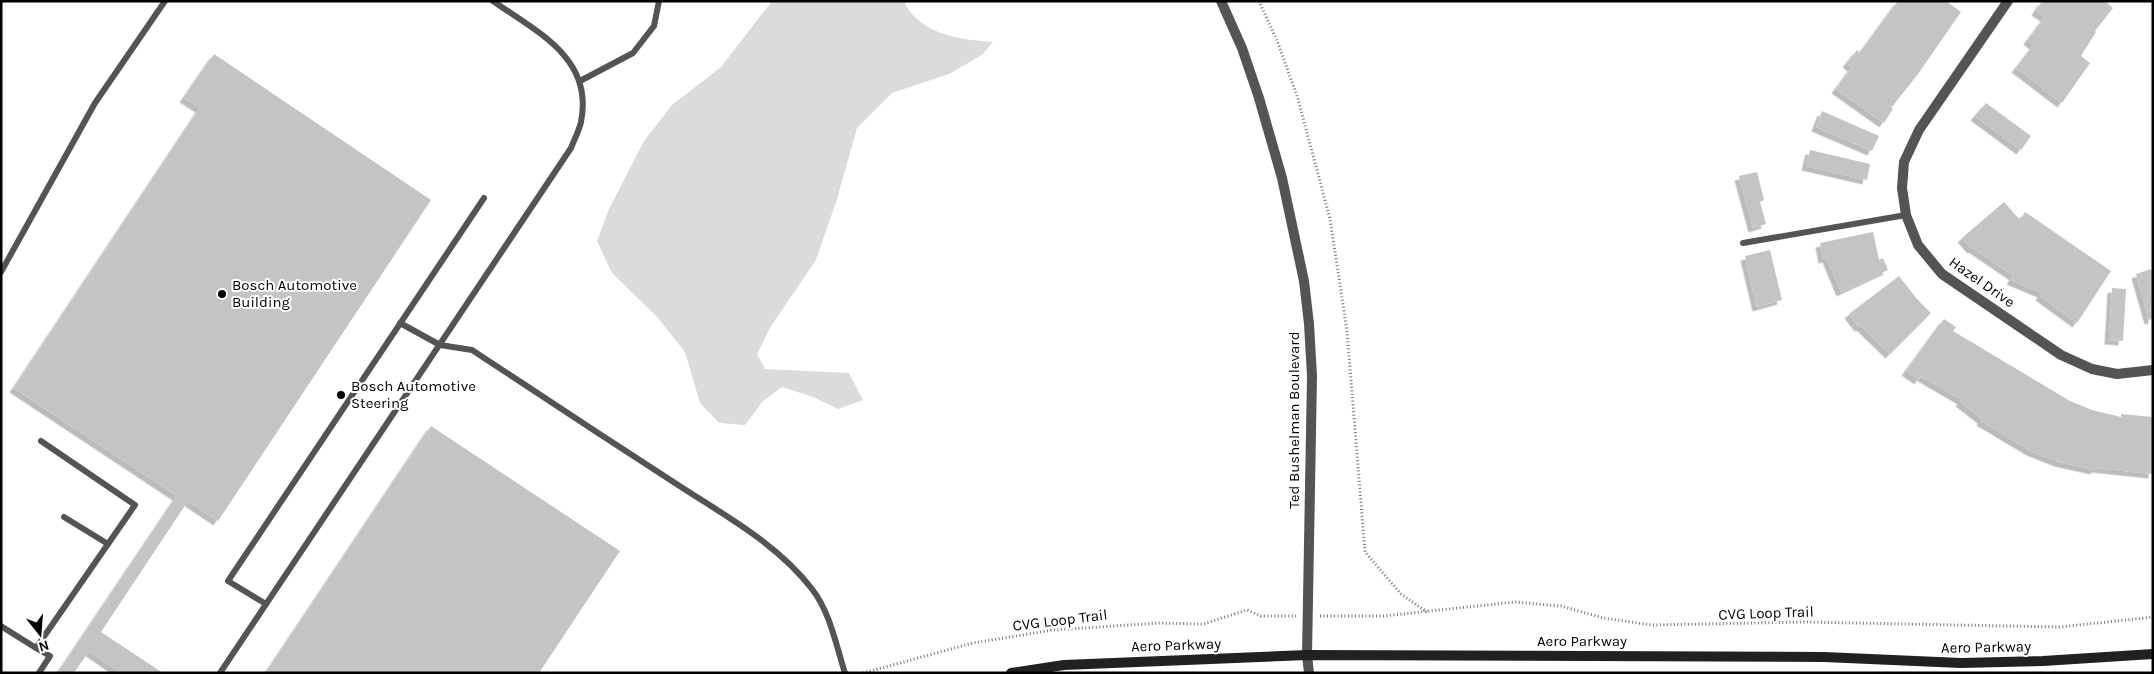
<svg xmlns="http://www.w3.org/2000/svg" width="2154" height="674" font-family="Karla,sans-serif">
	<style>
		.green { fill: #dbdbdb }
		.building { fill: #c4c4c4; filter: url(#shadow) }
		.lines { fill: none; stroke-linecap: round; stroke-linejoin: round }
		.path { stroke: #767676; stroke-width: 3; stroke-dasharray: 1 2.5; stroke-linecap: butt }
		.service { stroke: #545454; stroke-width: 6 }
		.minor { stroke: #545454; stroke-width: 10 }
		.secondary { stroke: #212121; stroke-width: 10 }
		.poi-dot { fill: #000; stroke: #fff; stroke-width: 2 }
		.labels { text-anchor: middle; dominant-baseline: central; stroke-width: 4; stroke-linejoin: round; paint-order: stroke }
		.street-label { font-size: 15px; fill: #000; stroke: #fff }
		.poi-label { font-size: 15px; fill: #000; stroke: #fff; text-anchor: start }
	</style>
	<defs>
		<filter id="shadow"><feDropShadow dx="-4.5" dy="4.5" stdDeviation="0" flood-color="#0004"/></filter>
	</defs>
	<rect width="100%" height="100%" fill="#fff"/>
	<path class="green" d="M772 1H904C918 34 961 40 993 42L982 55 949 74 892 93 857 128 837 199 816 260 771 326 757 354 765 369 849 373 863 400 838 409 813 397 782 387 763 401 745 425 719 423 700 403 685 352 658 318 612 273 597 241 609 209 644 141 672 105 721 67Z"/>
	<g class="building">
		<path d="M1898 1H1946L1961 12 1918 74 1891 108 1893 109 1884 123 1836 89 1852 67 1847 63 1857 50 1860 53Z"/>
		<path d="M2042 1H2105L2113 8 2095 31 2096 32 2081 56 2090 63 2062 103 2016 68 2034 45 2028 40 2045 17 2036 11Z"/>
		<path d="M214 54 431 200 218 521 188 501 101 632 163 673H121L89 651 74 673H58L177 496 14 388 200 108 184 98Z"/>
		<path d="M1986 103 2031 136 2021 150 1975 116Z"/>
		<path d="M1822 111 1879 136 1872 151 1816 127Z"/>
		<path d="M1810 150 1870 164 1867 180 1806 166Z"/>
		<path d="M1757 172 1764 200 1760 202 1766 224 1753 228 1739 176Z"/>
		<path d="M2004 202 2020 220 2025 212 2111 271 2077 323 2040 296 2042 293 2011 280 2014 276 1973 248 1972 249 1962 238Z"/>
		<path d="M1873 232 1879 260 1883 258 1888 270 1841 292 1827 258 1823 259 1820 243Z"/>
		<path d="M1770 250 1782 300 1757 307 1745 256Z"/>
		<path d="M2151 269 2153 277V319L2149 320 2136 274Z"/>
		<path d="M1899 276 1917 299 1931 313 1890 354 1861 326 1859 327 1849 314Z"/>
		<path d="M2112 288 2126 289 2123 341 2109 340Z"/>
		<path d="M1944 319 1956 327 1953 331 2070 401 2092 410 2121 417V414L2153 417V474L2096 468 2095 470 2059 462 2031 451 1981 421 1982 419 1960 402 1962 400 1921 376 1919 380 1906 371Z"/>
		<path d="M431 426 620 551 539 673H266Z"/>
	</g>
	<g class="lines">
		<g class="path">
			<path d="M1259 1 1278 43 1298 99 1330 219 1347 331 1365 552 1401 594 1427 612"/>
			<path d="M1320 616H1383L1515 602 1561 606 1603 618 1652 625 1804 622 2060 627 2153 617"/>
			<path d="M863 673 973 643 1053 630 1160 623 1203 624 1247 610 1261 616H1296"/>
		</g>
		<g class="service">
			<path d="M580 81 633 53 654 26 659 1"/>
			<path d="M1743 243 1906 215"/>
			<path d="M1 272 95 103 165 1"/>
			<path d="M400 323 440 345 472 350C540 395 607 439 675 483 722 514 777 543 812 589 830 612 836 645 845 673"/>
			<path d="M64 517 108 544"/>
			<path d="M266 604 228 581 484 198"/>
			<path d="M1 626 36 648 135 505 41 441"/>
			<path d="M36 648 50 656 39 673"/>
			<path d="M220 673 571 148C574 140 579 131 581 122 594 58 537 32 493 1"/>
		</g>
		<g class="minor">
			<path d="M1221 1 1242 48 1259 98 1282 178 1304 281 1309 324 1312 376 1307 655 1309 673"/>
			<path d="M2008 1 1919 130 1904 162 1902 188 1906 215 1918 245 1942 274 2061 355 2092 369 2117 374 2153 370"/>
		</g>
		<path class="secondary" d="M1011 673 1064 665 1307 655 1824 657 1961 663 2043 661 2153 654"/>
	</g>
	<g class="poi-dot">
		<circle cx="222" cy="294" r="5"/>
		<circle cx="341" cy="395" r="5"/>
	</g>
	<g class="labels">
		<g class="street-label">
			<text transform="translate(1982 282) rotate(35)">Hazel Drive</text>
			<text transform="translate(1294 420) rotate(-90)">Ted Bushelman Boulevard</text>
			<text transform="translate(1766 613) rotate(-2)">CVG Loop Trail</text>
			<text transform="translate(1060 620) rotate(-7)">CVG Loop Trail</text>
			<text x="1582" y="641">Aero Parkway</text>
			<text transform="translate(1176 645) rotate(-2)">Aero Parkway</text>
			<text transform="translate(1986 647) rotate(-1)">Aero Parkway</text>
		</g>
		<g class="poi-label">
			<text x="232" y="285">Bosch Automotive<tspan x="232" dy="17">Building</tspan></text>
			<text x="351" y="386">Bosch Automotive<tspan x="351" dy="17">Steering</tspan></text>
		</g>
	</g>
	<rect width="2154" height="674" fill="none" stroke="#000000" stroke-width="5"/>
	<g transform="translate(40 634) rotate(163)" stroke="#ffffff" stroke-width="4" paint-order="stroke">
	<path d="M0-4L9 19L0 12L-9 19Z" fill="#000000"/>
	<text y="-8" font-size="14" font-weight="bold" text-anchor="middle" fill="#000000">N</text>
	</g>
</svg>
